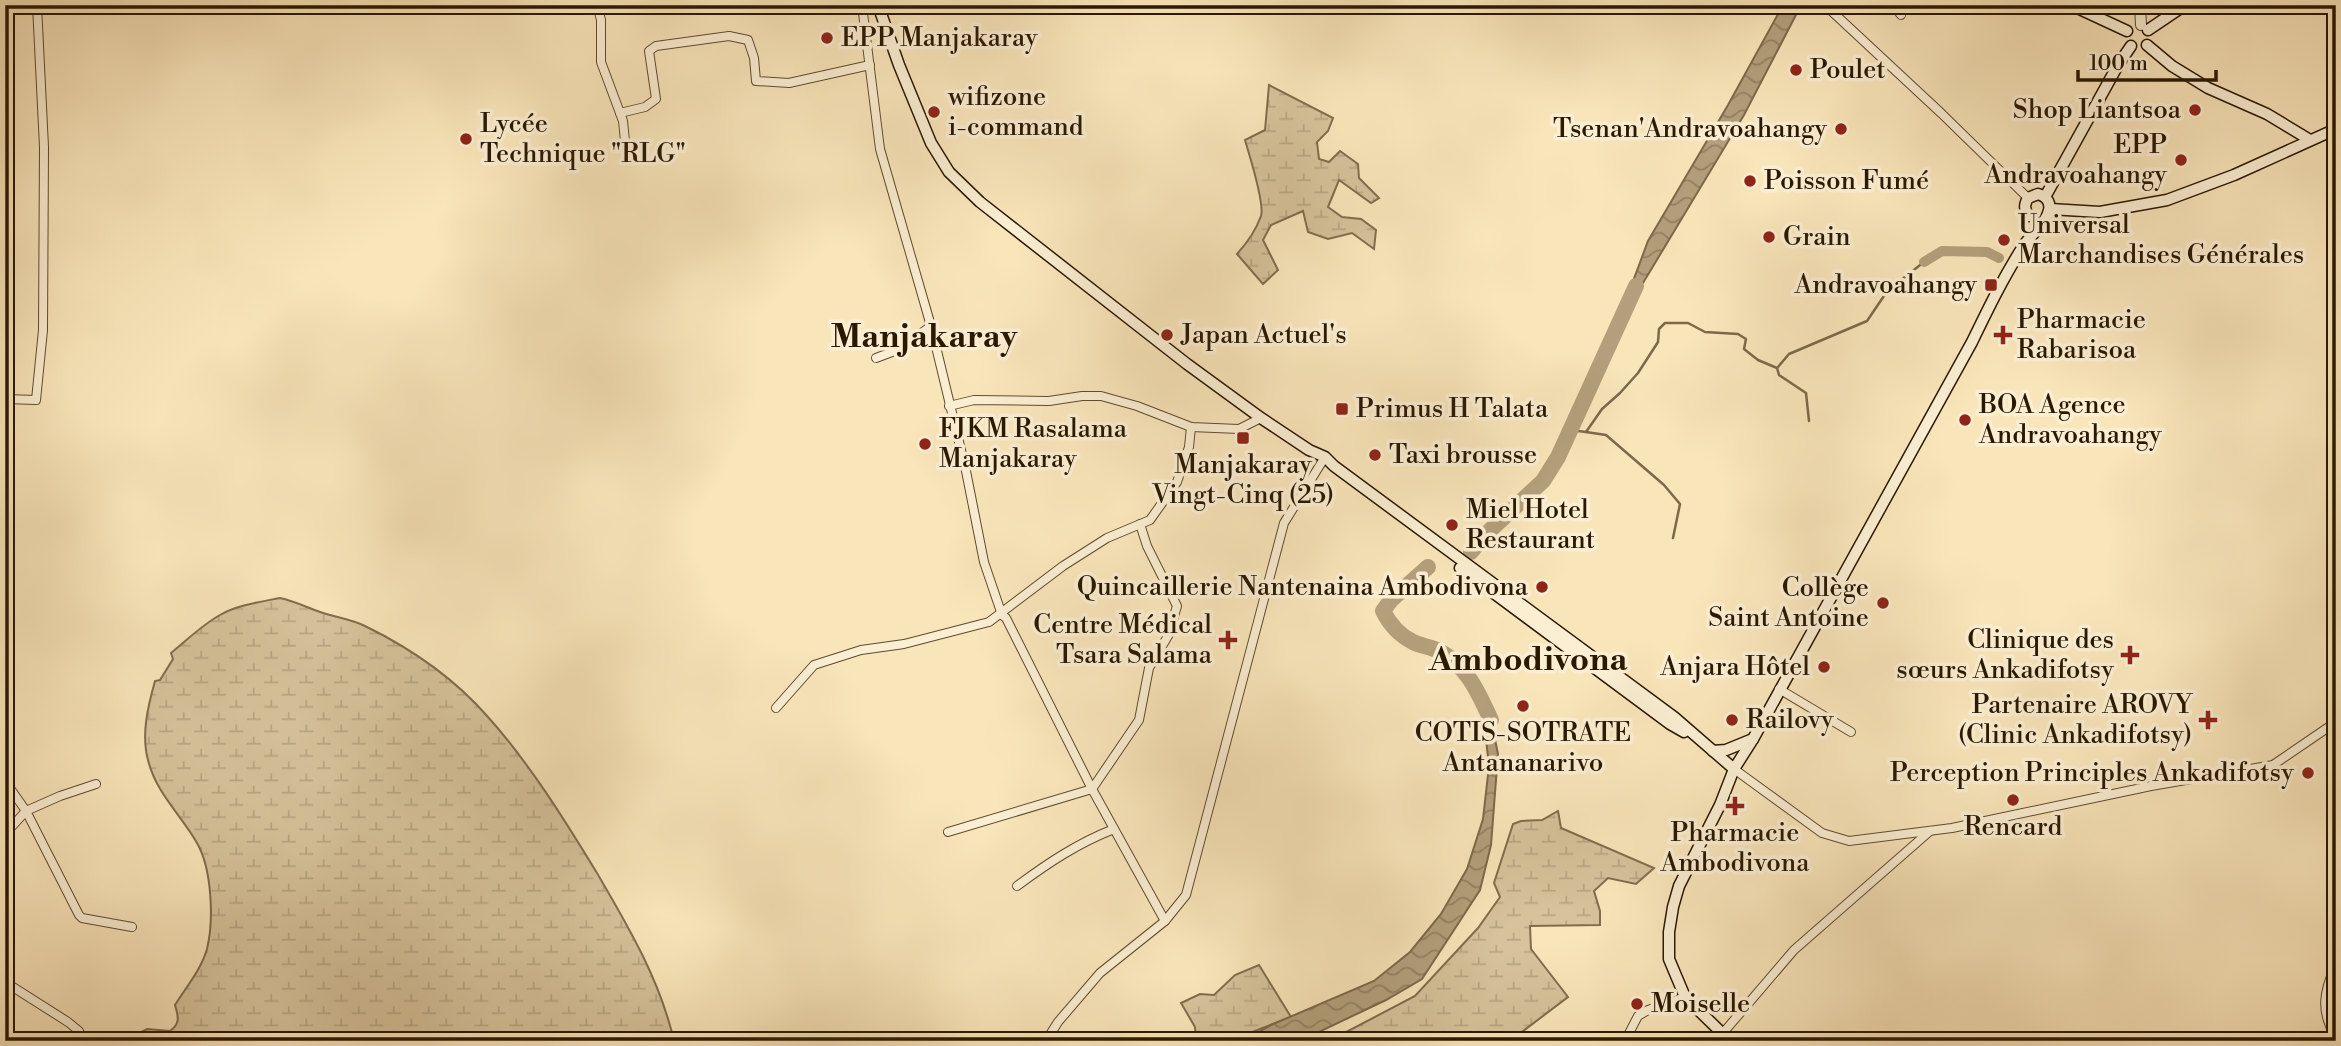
<svg xmlns="http://www.w3.org/2000/svg" width="2341" height="1046" font-family="'Libre Bodoni',serif">
	<style>
		.wetland { fill: url(#wetland-marsh); stroke: #806d4e; stroke-width: 2 }
		.water { fill: url(#water-waves); stroke: #7c694a; stroke-width: 2 }
		.lines { fill: none; stroke-linecap: round; stroke-linejoin: round }
		.stream { stroke: #7c694a; stroke-width: 2.5 }
		.canal { stroke: #b39f7b; stroke-width: 10 }
		.river { stroke: #b39f7b; stroke-width: 16 }
		.minor-casing { stroke: #5e4b2f; stroke-width: 10 }
		.tertiary-casing { stroke: #5e4b2f; stroke-width: 12 }
		.secondary-casing { stroke: #2a1801; stroke-width: 13 }
		.minor { stroke: #fbeed2; stroke-width: 8 }
		.tertiary { stroke: #fbeed2; stroke-width: 10 }
		.secondary { stroke: #fbeed2; stroke-width: 10 }
		.poi-dot { fill: #8f2418; stroke: #fbeed2; stroke-width: 2.5 }
		.labels { text-anchor: middle; dominant-baseline: central; stroke-width: 7; stroke-linejoin: round; paint-order: stroke }
		.poi-label { font-size: 26px; fill: #2a1801; stroke: #fbeed2; text-anchor: start }
		.district-label { font-size: 33px; font-weight: bold; fill: #2a1801; stroke: #fbeed2 }
	</style>
	<defs>
		<pattern id="wetland-marsh" width="20" height="14" patternUnits="userSpaceOnUse" patternTransform="scale(1.75)"><rect width="20" height="14" fill="#d6c29b"/><path d="M1 5h8M5 5V1M11 12h8M15 12V8" fill="none" stroke="#b8a684"/></pattern>
		<pattern id="water-waves" width="16" height="10" patternUnits="userSpaceOnUse" patternTransform="scale(1.75)"><rect width="16" height="10" fill="#b39f7b"/><path d="M0 5q4-4 8 0t8 0" fill="none" stroke="#928162"/></pattern>
	</defs>
	<rect width="100%" height="100%" fill="#f9e5ba"/>
	<filter id="stains"><feTurbulence type="fractalNoise" baseFrequency=".00286" numOctaves="4"/><feColorMatrix values="0 0 0 0 .2 0 0 0 0 .09 0 0 0 0 .02 0 0 0 .5 -.17"/></filter>
	<radialGradient id="worn" r=".72"><stop offset=".6" stop-color="#630" stop-opacity="0"/><stop offset="1" stop-color="#630" stop-opacity=".3"/></radialGradient>
	<g class="wetland">
		<path d="M1269 85 1333 118 1328 131 1317 142 1319 159 1329 162 1340 151 1358 164 1359 178 1379 198 1371 203 1339 180 1328 207 1342 217 1361 219 1376 230 1374 249 1352 233 1328 239 1308 232 1303 211 1271 225 1263 240 1278 270 1263 284 1237 254C1247 243 1256 230 1261 216 1265 203 1249 154 1245 140L1265 130Z"/>
		<path d="M280 598C294 601 306 607 320 612 334 617 351 619 365 626 410 648 455 679 488 717 530 764 564 819 597 873 628 926 660 980 674 1041H124L147 1029 170 1031C181 1023 178 1016 175 1005 186 987 201 970 207 949 214 920 212 869 197 843 181 815 156 793 148 760 141 734 148 706 155 681L160 680 173 659 171 653C187 640 202 625 220 615 237 605 260 602 280 598Z"/>
		<path d="M1558 811 1561 828 1654 868 1636 884 1608 878 1594 891 1600 911V925L1530 926 1531 949 1568 997 1510 1041H1329L1415 996 1478 928 1500 897 1494 883 1513 824 1521 821 1542 820Z"/>
		<path d="M1259 965 1291 1017 1229 1041H1196L1195 1027 1181 1003 1200 994 1214 995 1235 975Z"/>
	</g>
	<g class="water">
		<path d="M1783 5 1798 11 1744 115 1640 288 1632 284 1648 241 1728 105Z"/>
		<path d="M1491 720 1498 754 1491 845 1480 890 1422 979 1386 1000 1300 1041H1242L1271 1025 1374 981 1410 952 1441 914 1467 869 1483 819 1489 766 1484 721Z"/>
	</g>
	<g class="lines">
		<g class="stream">
			<path d="M1778 367 1789 354 1867 321 1888 290 1924 262"/>
			<path d="M1570 430 1586 432 1602 409 1620 393 1638 373 1658 342 1659 329 1665 323H1688L1705 332 1738 334 1746 339 1744 349 1758 360 1777 368 1779 375 1806 393 1809 421"/>
			<path d="M1586 432 1606 435 1664 485 1680 504 1673 538"/>
		</g>
		<path class="canal" d="M1924 262 1942 251 1987 252 1999 258"/>
		<g class="river">
			<path d="M1471 552 1486 534 1543 481 1558 457 1636 286"/>
			<path d="M1428 567 1391 600 1383 611C1390 625 1399 635 1413 642 1421 646 1431 647 1439 651 1467 665 1479 694 1491 720"/>
		</g>
		<defs>
			<g id="minor">
				<path d="M597 5 601 20V62L623 121 626 151"/>
				<path d="M862 5 880 149 931 326 966 471 984 562 1002 615 1006 618 1092 789 1165 921"/>
				<path d="M1825 5 1941 113 2028 198"/>
				<path d="M1893 5 1901 15"/>
				<path d="M620 113 645 107 656 99 649 51 656 46 729 36 748 40 754 58 756 81 789 83 870 65"/>
				<path d="M876 358 900 349 931 326"/>
				<path d="M5 399 36 400 43 330 44 147 37 5"/>
				<path d="M949 406 974 400 1049 401 1082 396H1101L1137 406 1191 427 1239 429 1261 418"/>
				<path d="M1779 689 1851 732"/>
				<path d="M776 708 814 665 861 650 904 644 989 622 1063 566 1107 538 1150 520 1177 482 1189 447 1191 427"/>
				<path d="M1734 769 1822 833 1849 841 1952 828 2151 786 2273 765 2336 722"/>
				<path d="M5 781 26 811 79 915 82 918 132 927"/>
				<path d="M948 832 1092 789 1139 720 1149 668 1168 636 1177 606 1147 546 1140 524"/>
				<path d="M5 834 26 811 60 796 96 784"/>
				<path d="M1017 886C1048 863 1078 843 1114 829"/>
				<path d="M5 982 68 1022 79 1031 83 1041"/>
				<path d="M1723 1033 1794 950 1930 831"/>
				<path d="M1046 1041 1058 1022 1100 973 1165 921 1186 895 1284 523 1325 457"/>
				<path d="M1625 1041 1638 1016 1648 1010 1685 997"/>
			</g>
			<g id="tertiary">
				<path d="M2140 5 2141 25"/>
				<path d="M2336 967C2325 991 2321 1011 2336 1035"/>
			</g>
			<g id="secondary">
				<path d="M878 5 899 65 931 143 949 172 980 202 1187 364 1261 418 1309 450 1325 457 1334 466 1674 717 1734 769"/>
				<path d="M2071 5 2127 31"/>
				<path d="M2148 30 2185 5"/>
				<path d="M2147 45 2172 66 2208 88 2267 114 2310 140"/>
				<path d="M2045 197 2118 65 2131 46"/>
				<path d="M2050 209 2100 212 2167 200 2234 175 2336 129"/>
				<path d="M1460 568 1670 724 1684 732"/>
				<path d="M1713 751 1726 750 1753 739"/>
				<path d="M1730 1041 1685 997 1669 959V932L1673 907 1679 886 1720 805 1734 769 1753 739 1972 342C1988 309 2004 276 2024 245 2031 235 2047 222 2049 210 2051 201 2045 196 2038 194L2028 198C2024 205 2024 209 2029 216"/>
			</g>
		</defs>
		<use href="#minor" class="minor-casing"/>
		<use href="#tertiary" class="tertiary-casing"/>
		<use href="#secondary" class="secondary-casing"/>
		<use href="#minor" class="minor"/>
		<use href="#tertiary" class="tertiary"/>
		<use href="#secondary" class="secondary"/>
	</g>
	<g class="poi-dot">
		<circle cx="827" cy="38" r="7"/>
		<circle cx="1796" cy="70" r="7"/>
		<circle cx="2195" cy="110" r="7"/>
		<circle cx="934" cy="112" r="7"/>
		<circle cx="1841" cy="129" r="7"/>
		<circle cx="466" cy="139" r="7"/>
		<circle cx="2181" cy="160" r="7"/>
		<circle cx="1750" cy="181" r="7"/>
		<circle cx="1769" cy="237" r="7"/>
		<circle cx="2004" cy="240" r="7"/>
		<rect x="1984" y="278" width="14" height="14" rx="3.5"/>
		<circle cx="1167" cy="335" r="7"/>
		<path d="M1999.5 324.5h7v7h7v7h-7v7h-7v-7h-7v-7h7z"/>
		<rect x="1335" y="402" width="14" height="14" rx="3.5"/>
		<circle cx="1965" cy="420" r="7"/>
		<rect x="1236" y="431" width="14" height="14" rx="3.5"/>
		<circle cx="925" cy="444" r="7"/>
		<circle cx="1375" cy="455" r="7"/>
		<circle cx="1452" cy="525" r="7"/>
		<circle cx="1542" cy="587" r="7"/>
		<circle cx="1883" cy="603" r="7"/>
		<path d="M1224.5 629.5h7v7h7v7h-7v7h-7v-7h-7v-7h7z"/>
		<path d="M2126.5 644.5h7v7h7v7h-7v7h-7v-7h-7v-7h7z"/>
		<circle cx="1824" cy="667" r="7"/>
		<circle cx="1523" cy="706" r="7"/>
		<circle cx="1732" cy="720" r="7"/>
		<path d="M2204.5 709.5h7v7h7v7h-7v7h-7v-7h-7v-7h7z"/>
		<circle cx="2308" cy="773" r="7"/>
		<circle cx="2013" cy="800" r="7"/>
		<path d="M1731.5 795.5h7v7h7v7h-7v7h-7v-7h-7v-7h7z"/>
		<circle cx="1637" cy="1004" r="7"/>
	</g>
	<g class="labels">
		<g class="poi-label">
			<text x="841" y="38">EPP Manjakaray</text>
			<text x="1810" y="70">Poulet</text>
			<text x="948" y="97">wifizone<tspan x="948" dy="30">i-command</tspan></text>
			<text x="2181" y="110" text-anchor="end">Shop Liantsoa</text>
			<text x="480" y="124">Lycée<tspan x="480" dy="30">Technique "RLG"</tspan></text>
			<text x="1827" y="129" text-anchor="end">Tsenan'Andravoahangy</text>
			<text x="2167" y="145" text-anchor="end">EPP<tspan x="2167" dy="30">Andravoahangy</tspan></text>
			<text x="1764" y="181">Poisson Fumé</text>
			<text x="2018" y="225">Universal<tspan x="2018" dy="30">Marchandises Générales</tspan></text>
			<text x="1783" y="237">Grain</text>
			<text x="1977" y="285" text-anchor="end">Andravoahangy</text>
			<text x="2017" y="320">Pharmacie<tspan x="2017" dy="30">Rabarisoa</tspan></text>
			<text x="1181" y="335">Japan Actuel's</text>
			<text x="1979" y="405">BOA Agence<tspan x="1979" dy="30">Andravoahangy</tspan></text>
			<text x="1356" y="409">Primus H Talata</text>
			<text x="939" y="429">FJKM Rasalama<tspan x="939" dy="30">Manjakaray</tspan></text>
			<text x="1389" y="455">Taxi brousse</text>
			<text x="1243" y="465" text-anchor="middle">Manjakaray<tspan x="1243" dy="30">Vingt-Cinq (25)</tspan></text>
			<text x="1466" y="510">Miel Hotel<tspan x="1466" dy="30">Restaurant</tspan></text>
			<text x="1528" y="587" text-anchor="end">Quincaillerie Nantenaina Ambodivona</text>
			<text x="1869" y="588" text-anchor="end">Collège<tspan x="1869" dy="30">Saint Antoine</tspan></text>
			<text x="1212" y="625" text-anchor="end">Centre Médical<tspan x="1212" dy="30">Tsara Salama</tspan></text>
			<text x="2114" y="640" text-anchor="end">Clinique des<tspan x="2114" dy="30">sœurs Ankadifotsy</tspan></text>
			<text x="1810" y="667" text-anchor="end">Anjara Hôtel</text>
			<text x="2192" y="705" text-anchor="end">Partenaire AROVY<tspan x="2192" dy="30">(Clinic Ankadifotsy)</tspan></text>
			<text x="1746" y="720">Railovy</text>
			<text x="1523" y="733" text-anchor="middle">COTIS-SOTRATE<tspan x="1523" dy="30">Antananarivo</tspan></text>
			<text x="2294" y="773" text-anchor="end">Perception Principles Ankadifotsy</text>
			<text x="2013" y="827" text-anchor="middle">Rencard</text>
			<text x="1735" y="833" text-anchor="middle">Pharmacie<tspan x="1735" dy="30">Ambodivona</tspan></text>
			<text x="1651" y="1004">Moiselle</text>
		</g>
		<g class="district-label">
			<text x="924" y="337">Manjakaray</text>
			<text x="1528" y="660">Ambodivona</text>
		</g>
	</g>
	<rect width="2341" height="1046" fill="none" stroke="#f9e5ba" stroke-width="28"/>
	<rect x="7" y="7" width="2327" height="1032" fill="none" stroke="#2a1801" stroke-width="3.5"/>
	<rect x="14" y="14" width="2313" height="1018" fill="none" stroke="#2a1801" stroke-width="2"/>
	<path d="M2078 70v10h138v-10" fill="none" stroke="#2a1801" stroke-width="3.5"/>
	<text x="2089" y="70" font-size="21" fill="#2a1801" stroke="#fbeed2" stroke-width="5" paint-order="stroke">100 m</text>
	<rect width="100%" height="100%" filter="url(#stains)"/>
	<rect width="100%" height="100%" fill="url(#worn)"/>
</svg>
